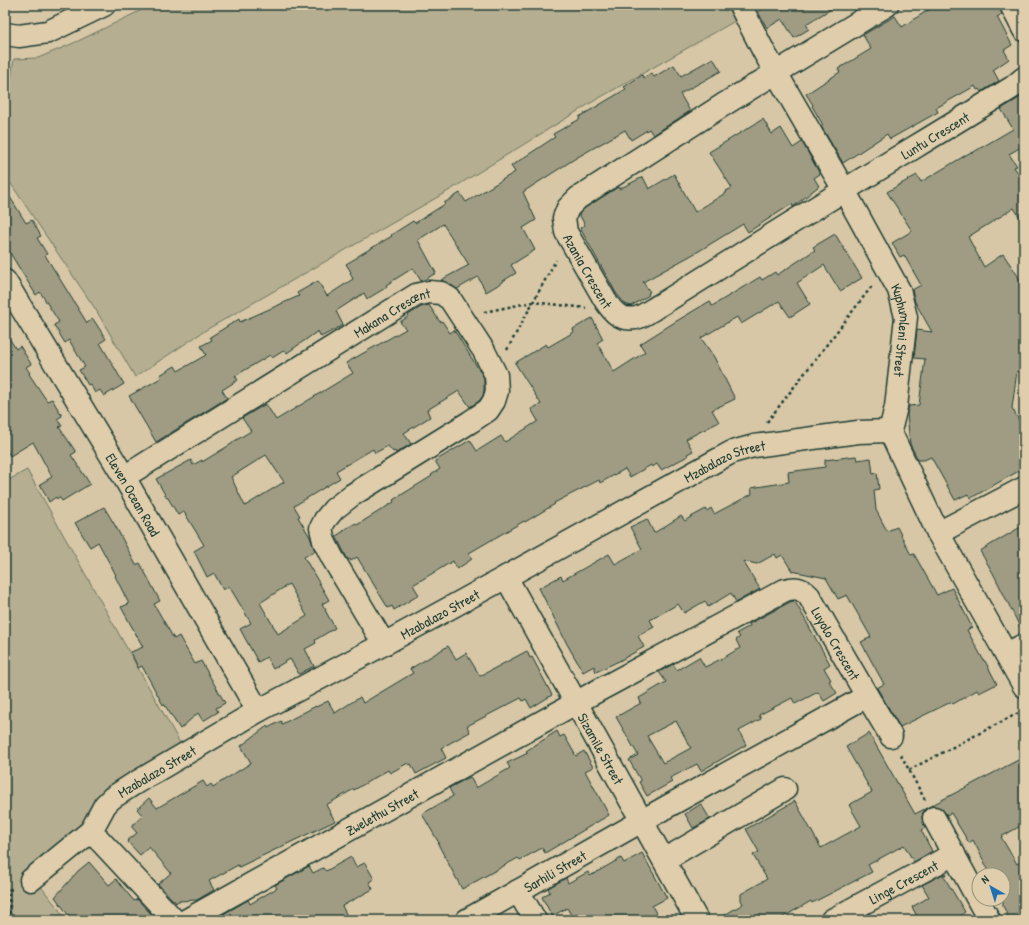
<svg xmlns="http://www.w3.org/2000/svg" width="1029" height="925" font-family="'Patrick Hand',sans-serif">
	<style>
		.green { fill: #b5ae91; stroke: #6a7662 }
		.building { fill: #9f9c83; stroke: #1f3d34; fill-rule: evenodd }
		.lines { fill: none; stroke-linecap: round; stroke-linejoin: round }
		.minor-casing { stroke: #1f3d34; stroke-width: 25 }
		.path { stroke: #1f3d34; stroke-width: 2.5; stroke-dasharray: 3 3; stroke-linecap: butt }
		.minor { stroke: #dfcdab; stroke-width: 22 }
		.labels { text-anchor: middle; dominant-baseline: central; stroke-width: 3; stroke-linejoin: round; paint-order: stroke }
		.street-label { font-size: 14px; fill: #1f3d34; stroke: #dfcdab }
	</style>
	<rect width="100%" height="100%" fill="#d7c7a6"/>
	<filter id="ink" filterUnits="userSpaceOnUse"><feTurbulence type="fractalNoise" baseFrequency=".025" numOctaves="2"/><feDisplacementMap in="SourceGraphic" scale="8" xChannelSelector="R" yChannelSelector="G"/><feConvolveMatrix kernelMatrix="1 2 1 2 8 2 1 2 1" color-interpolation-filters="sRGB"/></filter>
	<g filter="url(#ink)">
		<g class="green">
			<path d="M152 5H729L735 21 594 101 450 190 206 330 135 377 96 310 5 175V115L14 59 38 58 76 42Z"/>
			<path d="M27 470 184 750 96 813 32 875 67 920H5V482Z"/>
		</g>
		<g class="building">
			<path d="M768 5H838L806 24 809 29 794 38 782 19 767 28 758 12Z"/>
			<path d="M936 5H999L1002 14 997 17 1012 45 1004 50 1009 59 993 70 999 81 981 92 979 89 977 90 975 86 936 108 938 112 890 139 887 134 843 163 821 126 823 125 812 106 813 105 806 94 840 72 838 69 871 49 863 35 895 16 902 27Z"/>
			<path d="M713 58 721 71 680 94 690 111 653 135 649 129 631 140 625 130 576 158 523 192 536 220 523 228 535 250 511 265 516 273 503 281V282L486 292 478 277 457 289 448 283 441 280 469 265 443 224 418 240 436 273 424 280 421 281 413 268 386 285 387 287 367 299 364 293 336 311 343 325 321 337 318 331 287 353 285 350 272 358 270 355 235 376 238 380 222 390 227 398 156 442 129 396 161 378 160 375 175 366 178 371 206 355 201 346 212 340 210 337 239 319 240 322 299 296 297 293 318 281 327 296 353 279 350 273 351 272 346 264 358 257V256L392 236 391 235 413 221 415 223 445 204 444 203 460 193 466 202 515 172 511 166 555 137 553 134 580 119 579 117 626 89 624 87 642 75 644 78 651 73 654 77 674 65 681 76Z"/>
			<path d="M1024 95V148L1023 146 1009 154 1017 166 1014 167 1024 182V224L1014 208 968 237 984 267 1003 254 1018 276 1024 293V372L1017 371 1012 408 1024 429V468L971 498 968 494 955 500 931 457 924 460H918L910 444 907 414 909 406 919 405 925 359 914 358 917 330 932 332 915 302 912 290 921 285 904 255 900 257 892 243 912 231 887 192 899 185 917 175 921 182 971 152 972 153 1013 129 1001 109Z"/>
			<path d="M763 119 772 134 781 128 793 148 802 142 820 174 814 178 819 186 793 207 792 204 748 232 743 224 699 251 643 282 650 292 648 293 649 295 631 306 625 304 616 293 580 228 585 225 579 214 585 208 618 187 619 189 643 177 649 189 674 174 695 212 727 192 726 191 732 188 709 152Z"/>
			<path d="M5 189 26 223 32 220 41 236 37 238 47 254 45 255 87 323 93 319 106 339 100 343 124 384 104 396 100 390 95 393 90 384 88 385 79 370 85 367 69 340 65 343 54 325 59 322 40 292 36 295 5 245Z"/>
			<path d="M835 234 862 278 840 291 824 265 797 283 810 304 790 317 779 301 741 324 737 317 701 338 714 357 735 399 712 410 719 422 686 439 693 451 687 454 688 456 661 470 657 464 652 467 651 465 630 477 625 469 600 483 599 480 554 503 555 504 525 522 524 521 493 539 469 553 472 559 457 569 453 561 413 585 419 595 394 610 392 606 388 608 357 557 351 561 350 559 348 560 336 536 344 531 343 530 356 523 357 525 394 502 393 500 432 476 431 475 440 469 435 461 470 440 477 451 501 436 505 442 538 421 531 409 541 404 515 363 546 344 548 347 574 332 573 329 592 318 603 339 597 343 614 372 645 352 640 344 675 322 710 301 712 306 760 277 762 280 775 272 777 275 815 250 813 247Z"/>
			<path d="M429 305 440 322 442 321 450 333 454 330 481 373 484 378V390L483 396 479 401 470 407 459 391 427 410 430 417 404 433 411 444 396 453 395 451 393 452 388 446 375 453 373 449 336 471 340 478 294 506 300 516 298 517 310 537 315 551 304 557 329 600 322 604 326 610H325L335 628 315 640 316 643 305 649 314 666 299 674 290 659 273 669 267 657 258 662 240 629 251 623 229 586 223 590 214 573 207 577 194 551 204 545 184 512 178 515 168 498H167L156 479 191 460 193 465 202 460V462L233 443V442L251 431 242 418 266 404 276 420 353 373 346 363 406 329 400 322 409 316 408 315 421 307ZM266 455 284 482 245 506 231 477ZM289 584 307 616 278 634 260 603Z"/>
			<path d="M5 332 16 349 20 346 31 364 26 367 30 373 29 374 47 401 52 399 62 416 57 419 62 426 59 427 76 452 71 455 90 484 62 501 59 497 57 499 56 497 49 502 40 484 52 477 33 442 10 456 5 447Z"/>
			<path d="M856 456 857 460 871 458 873 474 877 473 879 489 874 490 876 510 887 531 897 527 911 555 914 554 937 595 952 588 972 627 967 630 984 661H985L997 684 979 693 977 690 953 704 951 702 900 727 877 688 884 684 861 642 871 637 847 595 838 599 826 578 792 571 782 555 777 558 775 554 757 564 743 561 760 589 736 602 731 593 708 607 705 601 684 613 678 604 650 620 654 627 638 636 644 647 621 660 596 672 594 666 583 672 567 644 539 588 561 576 563 580 609 554 615 564 642 549 630 527 647 519 654 533 681 516 685 521 689 518 706 509 707 511 711 508 714 514 752 494 751 488 789 482 788 472 825 467V460Z"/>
			<path d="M104 507 116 527 136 565 140 563 160 601 154 604 174 639 179 636 195 664 201 661 225 703 216 708 218 712 203 721 198 713 180 729 164 704 163 705 142 666 138 668 131 652 143 647 121 607 129 604 115 576 116 575 98 542 90 547 75 523Z"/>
			<path d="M1024 525V633H1023L993 573 980 551Z"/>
			<path d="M793 601 797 605 830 664 824 668 831 680 829 681 837 693 824 701 818 692 795 704 792 698 759 715 761 719 739 731 746 745 701 771 697 764 670 778 672 782 647 796 639 782 641 781 629 760 638 755 616 717 641 703 639 698 666 682 659 672 673 664 677 670 699 657 705 667 723 658 740 648 736 640 740 637 737 633 750 626 749 624 790 602ZM676 721 691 748 663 763 647 736Z"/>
			<path d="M448 646 456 659 466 653 480 676 527 651 530 658 532 657 552 695 531 708 526 699 523 701 521 698 467 726 470 732 441 748 446 758 416 774 411 764 409 765 408 763 390 773 388 770 354 790V789L326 805 335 821 239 867 238 865 209 881 214 890 197 900 178 901 176 903 174 900H173L158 884 171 873 149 847 140 855 127 841 137 833 131 826 143 816 137 809 149 798 157 808 203 781 207 787 211 784 213 787 251 763 241 746 267 726 268 728 281 721 282 724 316 706V707L328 701 335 713 360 697 363 703 413 673 410 669Z"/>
			<path d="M557 731 560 737 564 735 576 756 584 751 593 767 585 771 609 815 545 853 542 848 520 860 518 858 462 889 438 844 439 843 422 814 453 796 449 788 470 777 476 788 510 768 507 763 528 753 526 751Z"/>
			<path d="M869 733 915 814 1024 757V824L1001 837 1017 864 1024 860V920H1010L1003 906V875H991L973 840 969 843 951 813 947 815 941 808 934 806 928 807 923 812 922 818 925 828 921 830 932 851 914 862 904 845 868 865 872 872 812 903 811 901 778 920H716L743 904 741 900V894L767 879 753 855 759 852 746 829 795 801 821 848 861 826 849 805 872 792 846 747Z"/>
			<path d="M701 804 710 819 693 828 685 814Z"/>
			<path d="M642 853 667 898 652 906 660 920H574L567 908 552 916 542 897 550 892 548 888 566 878 568 883 588 872 590 876 621 858 624 863Z"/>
			<path d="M351 857 356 867 365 863 374 879 369 882 373 889 342 906 349 920H213L248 900 250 904 277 888 275 885 309 866 313 873 323 868 326 871Z"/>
			<path d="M89 862 109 885 116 879 134 901 137 899 155 918 153 920H72L55 897 78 871Z"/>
			<path d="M945 873 946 875H943L965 912 961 915 964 920H919L912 907 929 897 922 885Z"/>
		</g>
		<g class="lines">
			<defs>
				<g id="minor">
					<path id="s1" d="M740 5 764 52 844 190 899 290 906 317 896 407 890 431 938 533 1024 686"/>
					<path id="s2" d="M887 5 723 105 578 198 568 208 564 218 566 232 605 300C613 312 620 321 636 318 643 317 654 308 660 305 684 290 708 275 732 260 825 201 919 145 1013 87L1024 78"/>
					<path d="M1011 5 1024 30"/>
					<path d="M5 34 19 36 48 32 104 5"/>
					<path id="s3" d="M5 281 124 477 258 711"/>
					<path id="s4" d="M124 477 416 295 429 292 441 293 450 299 484 351 496 375 497 391 494 401 488 410 470 422 352 495 334 509 325 520 321 528 324 541 332 557 384 644"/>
					<path d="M938 533 1024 488"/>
					<path id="s5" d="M506 577 697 920"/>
					<path d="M1006 654 1024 645"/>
					<path d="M867 696 891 736"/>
					<path d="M934 818 989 920"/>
					<path d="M91 831 174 920"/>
					<path d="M664 860 785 789"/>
					<path id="s6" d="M31 880 91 831 105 805 112 798 132 785 258 711 384 644 506 577 719 459 732 452 754 446 858 432 890 431"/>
					<path d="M518 891 535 920"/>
					<path id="s7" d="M187 920 590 695 785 590C796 587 801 588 809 596L867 696 670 805 467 920"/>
					<path id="s8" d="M832 920 954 854"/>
				</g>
			</defs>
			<use href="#minor" class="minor-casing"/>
			<g class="path">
				<path d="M484 312 533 302 586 308"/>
				<path d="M507 350 556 260"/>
				<path d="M767 422 872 286"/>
				<path d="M901 755 925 800"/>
				<path d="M909 770 1024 710"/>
				<path d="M5 886 9 890"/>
				<path d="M10 920 9 890 12 889"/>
			</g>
			<use href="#minor" class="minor"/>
		</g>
	</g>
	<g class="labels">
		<g class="street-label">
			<text stroke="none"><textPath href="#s2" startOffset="871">Luntu Crescent</textPath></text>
			<text stroke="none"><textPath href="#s2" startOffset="448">Azania Crescent</textPath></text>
			<text stroke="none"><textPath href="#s4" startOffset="315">Makana Crescent</textPath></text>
			<text stroke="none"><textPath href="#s1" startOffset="367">Kuphumleni Street</textPath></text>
			<text stroke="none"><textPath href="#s6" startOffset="817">Mzabalazo Street</textPath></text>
			<text stroke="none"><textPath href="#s3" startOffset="249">Eleven Ocean Road</textPath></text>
			<text stroke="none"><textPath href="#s6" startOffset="493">Mzabalazo Street</textPath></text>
			<text stroke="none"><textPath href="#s7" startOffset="764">Luyolo Crescent</textPath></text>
			<text stroke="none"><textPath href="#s5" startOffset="196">Sizamile Street</textPath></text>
			<text stroke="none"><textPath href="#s6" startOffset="169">Mzabalazo Street</textPath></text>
			<text stroke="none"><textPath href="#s7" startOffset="223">Zwelethu Street</textPath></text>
			<text transform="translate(555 871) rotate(-30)">Sarhili Street</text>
			<text stroke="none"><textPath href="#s8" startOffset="81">Linge Crescent</textPath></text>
		</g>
	</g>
	<rect width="1029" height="925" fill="none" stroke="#dfcdab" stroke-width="20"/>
	<rect x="10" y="10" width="1009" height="905" fill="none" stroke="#1f3d34" stroke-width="1.5" filter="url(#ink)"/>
	<g transform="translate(991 887) rotate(321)"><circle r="19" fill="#dfcdab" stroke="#92937b"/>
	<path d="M0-3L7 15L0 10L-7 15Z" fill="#1f6fb2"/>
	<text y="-6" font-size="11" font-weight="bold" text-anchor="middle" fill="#1f3d34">N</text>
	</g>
</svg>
